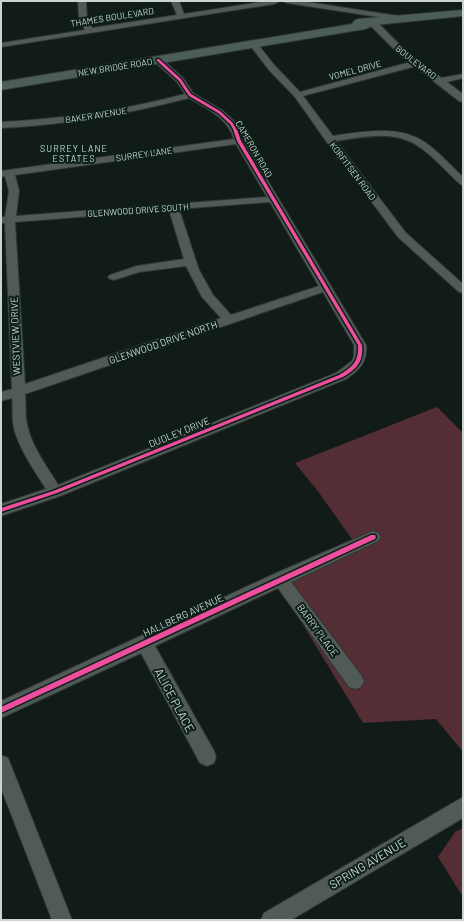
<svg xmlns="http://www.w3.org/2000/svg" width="464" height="921" font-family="Barlow,sans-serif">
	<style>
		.green { fill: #542d35 }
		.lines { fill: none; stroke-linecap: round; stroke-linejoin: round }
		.minor-casing { stroke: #2f3735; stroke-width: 2 }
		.tertiary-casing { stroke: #2f3735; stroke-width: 2 }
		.primary-casing { stroke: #2f3735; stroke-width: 2 }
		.minor { fill: #525a57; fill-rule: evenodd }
		.tertiary { fill: #525a57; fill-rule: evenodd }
		.primary { fill: #4d5e59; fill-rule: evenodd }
		.cycleway-casing { stroke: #0d1f19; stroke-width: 3 }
		.cycleway { fill: #ef4d9e; fill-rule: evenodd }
		.labels { text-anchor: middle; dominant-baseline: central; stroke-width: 4; stroke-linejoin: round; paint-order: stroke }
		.far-street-label { font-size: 9px; fill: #c9d5d0; stroke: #0d1f19 }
		.far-neighbourhood-label { font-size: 9px; letter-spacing: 1px; fill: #c9d5d0; stroke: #0d1f19 }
		.street-label { font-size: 10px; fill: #c9d5d0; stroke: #0d1f19 }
		.near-street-label { font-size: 12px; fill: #c9d5d0; stroke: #0d1f19 }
	</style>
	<rect width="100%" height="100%" fill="#111b18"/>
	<g class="green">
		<path d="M437 407 463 433V752L436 719 363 723 278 584 359 549 317 490 295 463Z"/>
		<path d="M463 828V897L438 857 455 832Z"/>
	</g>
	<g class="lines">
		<defs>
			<g id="minor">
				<path d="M78 1H86L87 18 92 28 177 15 171 1H179L184 14 267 1 278 2 274 4 1 47V43L85 30 79 18Z"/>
				<path d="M283 1H301L405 17 409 19 405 21 287 3Z"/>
				<path d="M250 42H256L275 66 300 92 414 61H420V65L303 96 333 136C363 132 399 124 426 143 440 153 451 166 463 177V185L460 184C447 172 435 158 421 148 396 129 364 137 336 141L406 233 463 284V293L459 292 398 237 326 141 295 97 269 70 249 44Z"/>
				<path d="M155 58H161L183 78 193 93 222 110 234 121 240 129 244 141 366 345C368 361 359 371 346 379L60 496 1 516V504L46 489C35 471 16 445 13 423 12 415 13 406 12 398L1 401V392L12 389 5 223H1V217H5L9 191 5 176 1 177V171L234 139C227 117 207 109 189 98 127 114 65 125 1 128V122C64 119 124 110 185 94L177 82 155 62ZM236 144 267 197 16 216 19 191 15 175ZM270 202 319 286 231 315 213 295 199 270 179 209ZM169 210 184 259 137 266 110 275 108 277 110 279 114 280 139 272 186 266 202 297 221 318 25 384 15 222ZM323 292 354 345V356L352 361 336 373 58 485C47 466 31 446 27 424 25 415 26 403 25 394Z"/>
				<path d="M463 74V78L439 84 435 81 436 79Z"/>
				<path d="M373 531 378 533 381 537 378 541 291 582 361 675 364 681 361 687 355 689 349 687 278 588 155 646 214 751 216 757 214 763 207 766 200 763 141 653 1 718V701L274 574Z"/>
				<path d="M1 755 8 758 72 920H52L1 788Z"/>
				<path d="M463 797V818L291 920H261L264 913Z"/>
			</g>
			<path id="tertiary" d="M372 19 375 20 407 52 463 94V102L459 101 401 56 367 22Z"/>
			<path id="primary" d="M463 10V16L375 25 365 29 1 90V82L352 24 354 21 358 19Z"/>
		</defs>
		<use href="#minor" class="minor-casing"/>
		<use href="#tertiary" class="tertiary-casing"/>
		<use href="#primary" class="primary-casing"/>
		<use href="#minor" class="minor"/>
		<use href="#tertiary" class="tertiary"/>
		<use href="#primary" class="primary"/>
		<defs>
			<g id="cycleway">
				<path d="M157 59H159L181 79 191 94 220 111 232 122 237 129 241 141 362 345C364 362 356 369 343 377L57 493 1 512V508L53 491 339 375C353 367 359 361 358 345L237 141 233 129 230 124 218 113 189 96 179 81 157 61Z"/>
				<path d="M371 535H375L376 537 375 539 1 713V707Z"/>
			</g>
		</defs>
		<use href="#cycleway" class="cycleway-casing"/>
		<use href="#cycleway" class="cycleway"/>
	</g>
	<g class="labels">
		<g class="far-street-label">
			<text transform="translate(112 17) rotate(-9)">THAMES BOULEVARD</text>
			<text transform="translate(416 62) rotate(38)">BOULEVARD</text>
			<text transform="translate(115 67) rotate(-9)">NEW BRIDGE ROAD</text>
			<text transform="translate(355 70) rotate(-15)">VOMEL DRIVE</text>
			<text transform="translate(96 115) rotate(-9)">BAKER AVENUE</text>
			<text transform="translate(254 149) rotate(60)">CAMERON ROAD</text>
			<text transform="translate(144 154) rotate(-8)">SURREY LANE</text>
			<text transform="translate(353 171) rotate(53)">KORFITSEN ROAD</text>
			<text transform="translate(138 210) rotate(-4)">GLENWOOD DRIVE SOUTH</text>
		</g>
		<g class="far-neighbourhood-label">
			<text x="74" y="148">SURREY LANE<tspan x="74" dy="10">ESTATES</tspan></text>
		</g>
		<g class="street-label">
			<text transform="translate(15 336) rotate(-92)">WESTVIEW DRIVE</text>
			<text transform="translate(163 342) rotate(-19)">GLENWOOD DRIVE NORTH</text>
			<text transform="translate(179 432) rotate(-22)">DUDLEY DRIVE</text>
			<text transform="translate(183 615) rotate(-25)">HALLBERG AVENUE</text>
			<text transform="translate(318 630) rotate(54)">BARRY PLACE</text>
		</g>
		<g class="near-street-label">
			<text transform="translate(175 700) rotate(62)">ALICE PLACE</text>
			<text transform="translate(367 863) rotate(-31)">SPRING AVENUE</text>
		</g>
	</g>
	<rect width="464" height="921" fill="none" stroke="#c9d5d0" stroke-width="4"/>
</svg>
